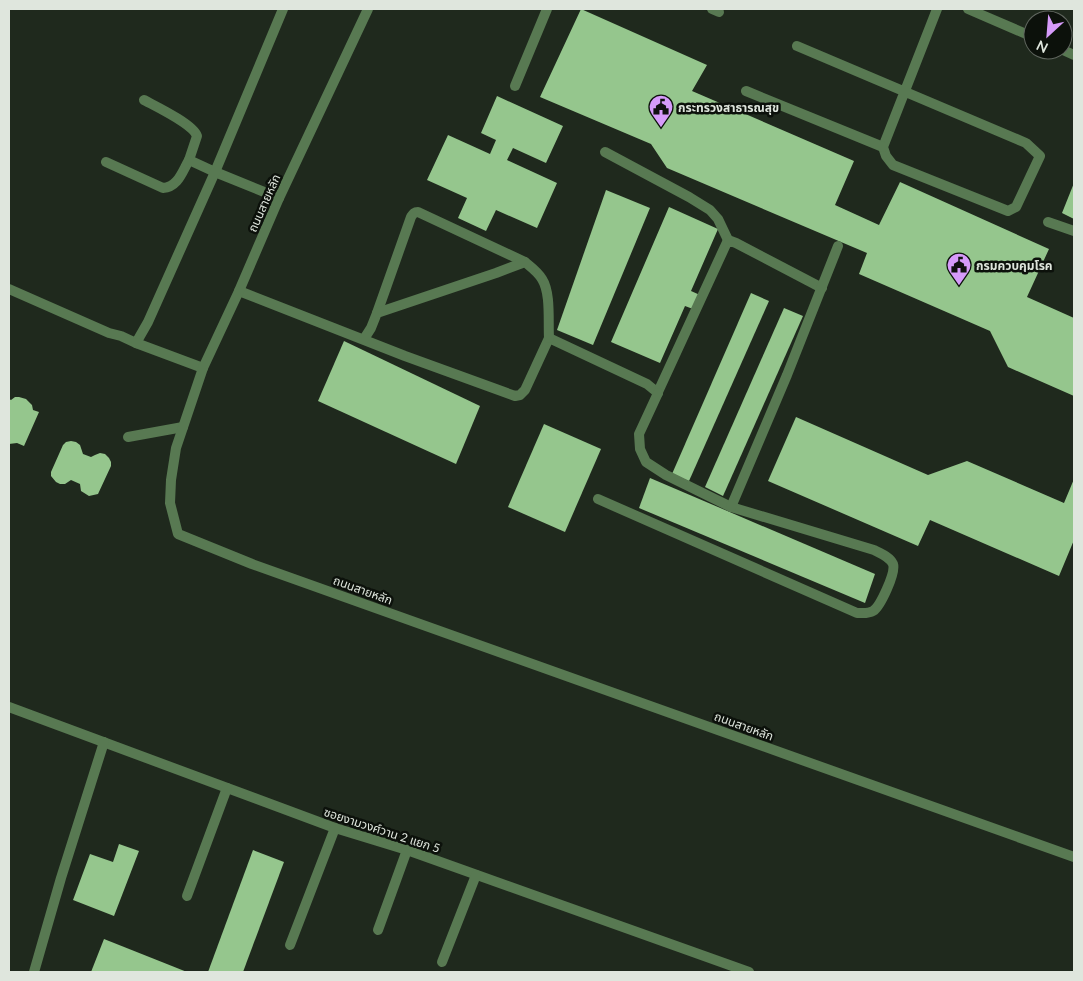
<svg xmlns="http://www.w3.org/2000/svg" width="1083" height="981" font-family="Lato,'Noto Sans Thai',sans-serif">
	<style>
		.building { fill: #95c68d }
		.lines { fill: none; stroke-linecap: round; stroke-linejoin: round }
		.lane { stroke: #587952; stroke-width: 10 }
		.street { stroke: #587952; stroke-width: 10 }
		.labels { text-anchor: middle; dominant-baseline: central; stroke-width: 5; stroke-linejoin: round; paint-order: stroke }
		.poi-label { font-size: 12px; font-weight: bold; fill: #dfe6dd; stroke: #0c110b; text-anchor: start }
		.street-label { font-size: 12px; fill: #dfe6dd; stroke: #0c110b }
	</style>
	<rect width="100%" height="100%" fill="#1f291d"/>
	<g class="building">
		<path d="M581 9 707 65 692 91 854 161 835 205 879 225 900 182 1049 249 1027 297 1074 318V396L1008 367 990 331 859 274 867 253 667 168 651 144 540 97Z"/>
		<path d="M497 96 563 126 546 163 513 148 507 160 557 183 537 228 496 210 486 231 458 218 467 198 427 180 448 135 490 154 496 140 481 133Z"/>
		<path d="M1074 183V219L1062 213Z"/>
		<path d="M606 190 650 208 593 345 557 330Z"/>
		<path d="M669 207 718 229 691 291 700 295 693 309 685 306 660 363 611 342Z"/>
		<path d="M751 293 769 301 689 481 672 474Z"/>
		<path d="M784 308 803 316 723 496 705 487Z"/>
		<path d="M344 341 480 406 456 464 318 401Z"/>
		<path d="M15 397H19L26 399 32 405 33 410 39 412 24 446 17 443 9 444V399L11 400Z"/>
		<path d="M796 417 928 475 967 461 1064 503 1074 479V540L1059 576 930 520 918 546 768 481Z"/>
		<path d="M544 424 601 449 565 532 508 507Z"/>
		<path d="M71 441 76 442 80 445 83 454 91 457 95 455 100 453 105 454 109 458 111 462V466L98 494 89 496 81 491 80 484 71 480 65 484H60L56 482 51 476V472L63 445 66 442Z"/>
		<path d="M650 478 875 574 865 603 639 508Z"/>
		<path d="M119 844 139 851 114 916 73 900 90 854 113 862Z"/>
		<path d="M253 850 284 862 243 972H208Z"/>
		<path d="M104 939 187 972H91Z"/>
	</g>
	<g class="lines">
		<g class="lane">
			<path d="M712 9 719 12"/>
			<path d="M797 46 1026 143 1040 156 1016 207 1008 211 893 165 886 156 883 147 937 9"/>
			<path d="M515 86 547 9"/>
			<path d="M746 91 883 147"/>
			<path d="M144 100C155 106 193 124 197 136L189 160"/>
			<path d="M605 152 689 197 710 210 718 219 728 240"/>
			<path d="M106 162 163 188C178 187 182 172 189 160L215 172 279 198"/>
			<path d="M1048 222 1074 231"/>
			<path d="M9 289 109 333 121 336 136 343 148 322 215 172 283 9"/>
			<path d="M239 291 405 356 515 396 520 395 525 390 549 338 647 384 658 393V392L728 240 736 243 822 288"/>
			<path d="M377 313 411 217C413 214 414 212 418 212L525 262"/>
			<path d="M364 339 371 328 377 313 496 273 525 262C531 267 538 272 542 279 551 293 548 321 549 338"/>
			<path d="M136 343 203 368"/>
			<path d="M128 437 183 427"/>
			<path d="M598 499 857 613C863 613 868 614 873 611 880 607 896 573 893 564 890 557 880 553 874 550L731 507 666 475 646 462 640 449 639 434 658 393"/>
			<path d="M731 507 787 375 838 246"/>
		</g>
		<g class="street">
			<path d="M368 9 279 198 239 291 203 368 176 448 171 480 170 503 178 534 252 564 1074 857"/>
			<path d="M968 9 1033 37"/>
			<path d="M1063 50 1074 55"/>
			<path d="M9 707 335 828 407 850 749 972"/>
			<path d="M187 896 227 788"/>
			<path d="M378 930 407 850"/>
			<path d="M290 945 335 828"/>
			<path d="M442 962 476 875"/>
			<path d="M34 972 61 878 104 742"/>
		</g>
	</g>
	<defs>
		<symbol id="civic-pin" viewBox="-11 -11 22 30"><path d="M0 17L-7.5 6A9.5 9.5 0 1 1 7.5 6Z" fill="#d69bfa" stroke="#0c110b"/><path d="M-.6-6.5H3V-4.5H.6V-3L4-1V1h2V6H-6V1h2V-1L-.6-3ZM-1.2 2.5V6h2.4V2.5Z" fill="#111"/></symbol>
	</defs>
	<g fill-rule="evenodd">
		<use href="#civic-pin" x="647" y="93" width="28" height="38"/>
		<use href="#civic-pin" x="945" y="251" width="28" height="38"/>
	</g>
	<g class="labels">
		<g class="poi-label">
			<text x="678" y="107">กระทรวงสาธารณสุข</text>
			<text x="976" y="265">กรมควบคุมโรค</text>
		</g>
		<g class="street-label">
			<text transform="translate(264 203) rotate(-66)">ถนนสายหลัก</text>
			<text transform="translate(363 590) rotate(20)">ถนนสายหลัก</text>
			<text transform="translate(744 726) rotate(20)">ถนนสายหลัก</text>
			<text transform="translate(382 830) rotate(18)">ซอยงามวงศ์วาน 2 แยก 5</text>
		</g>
	</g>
	<rect width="1083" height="981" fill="none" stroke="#dfe6dd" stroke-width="20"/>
	<g transform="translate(1048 35) rotate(206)"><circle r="24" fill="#0c110b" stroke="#60665f"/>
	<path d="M0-4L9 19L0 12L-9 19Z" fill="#d69bfa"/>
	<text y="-8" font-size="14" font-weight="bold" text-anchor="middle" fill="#dfe6dd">N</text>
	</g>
</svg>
